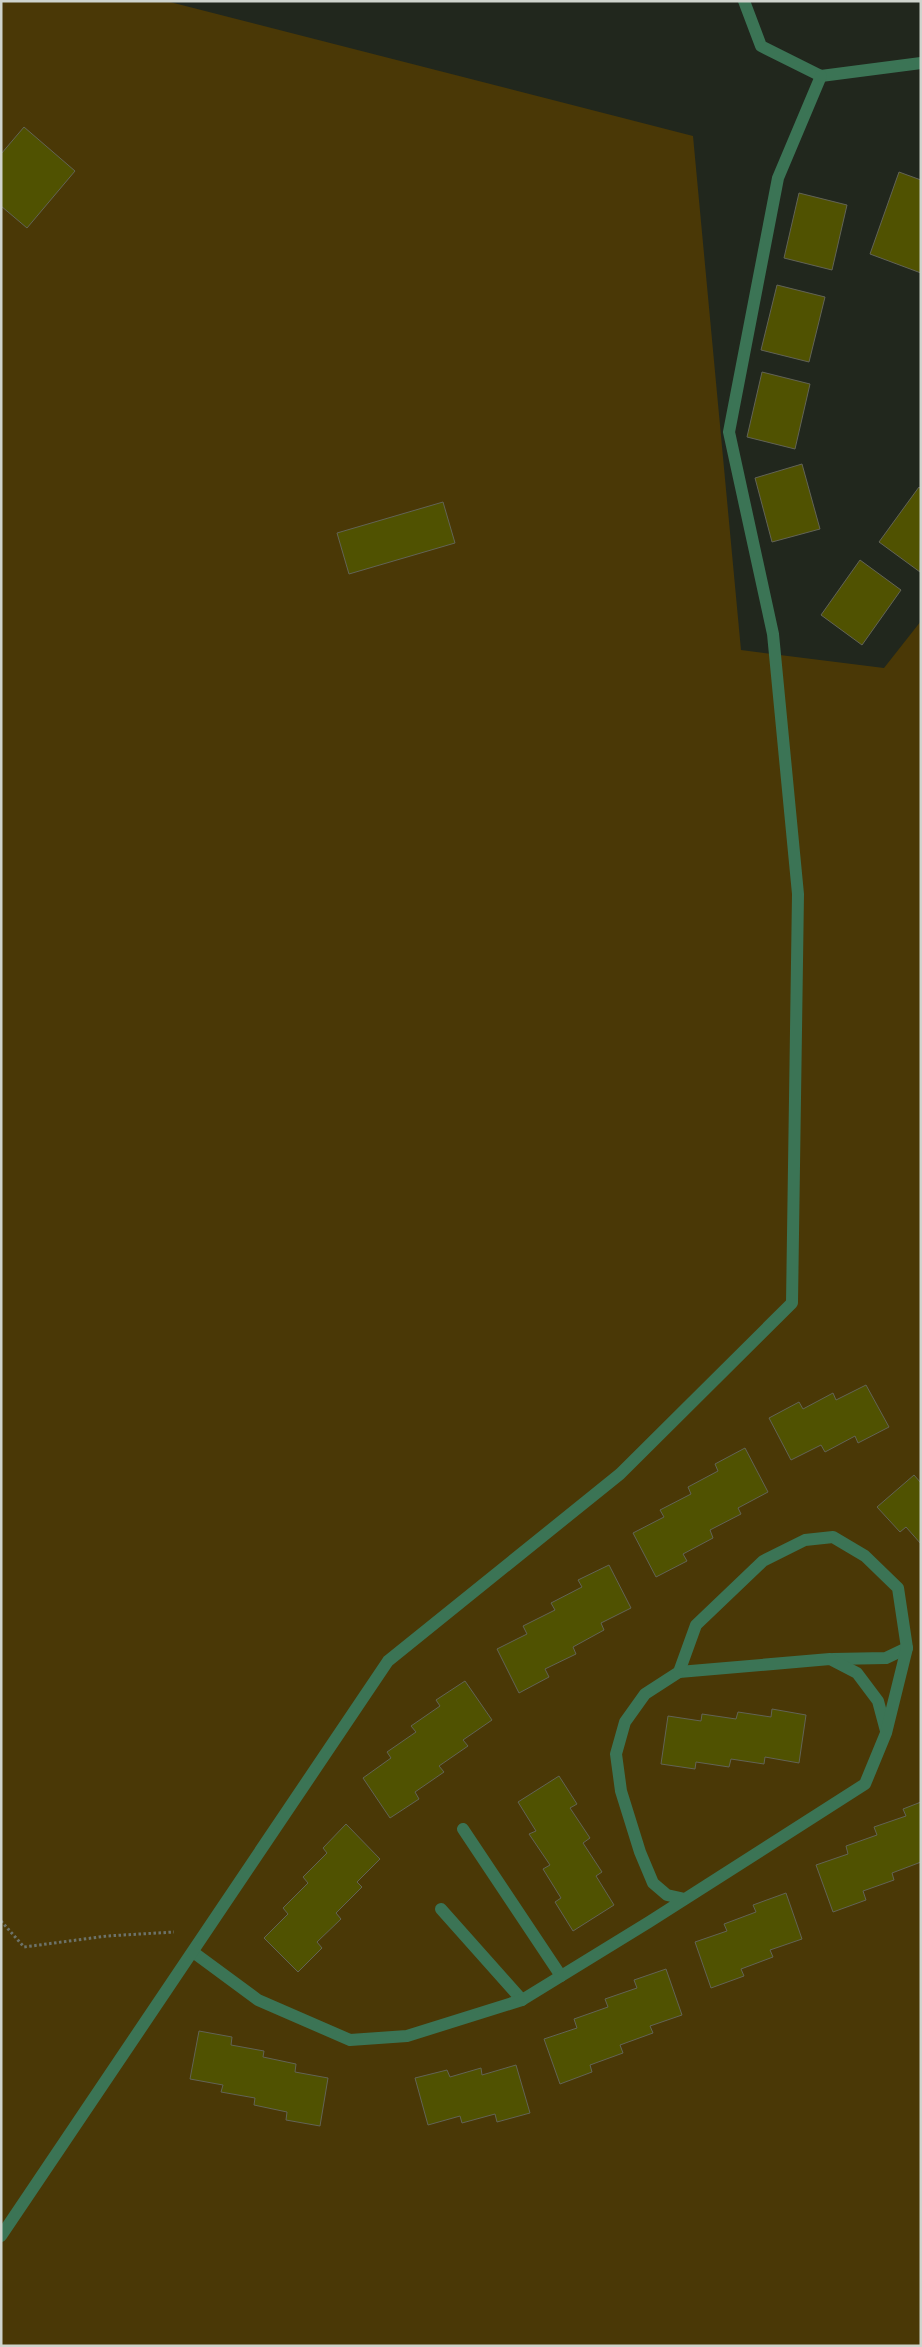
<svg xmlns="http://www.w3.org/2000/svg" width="922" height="2347" font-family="'Nunito Sans',sans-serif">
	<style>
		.green { fill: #4a3806 }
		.building { fill: #505201; stroke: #626356 }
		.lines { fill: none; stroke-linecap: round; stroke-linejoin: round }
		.path { stroke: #6c7269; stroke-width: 3; stroke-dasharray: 2.5 2.5; stroke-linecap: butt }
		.minor { stroke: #3b7455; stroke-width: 12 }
	</style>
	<rect width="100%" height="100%" fill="#21271d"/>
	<path class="green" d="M1 1H166L693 136 741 650 884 668 921 621V2346H1Z"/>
	<g class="building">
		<path d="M24 127 75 171 27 228 1 206V154Z"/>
		<path d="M899 172 921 180V273L870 254Z"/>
		<path d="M799 193 847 205 832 270 784 258Z"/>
		<path d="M777 285 825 297 809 362 761 350Z"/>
		<path d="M762 372 810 384 795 449 747 437Z"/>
		<path d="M802 464 820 529 772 542 755 478Z"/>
		<path d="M919 487 921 489 920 572 879 542Z"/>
		<path d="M443 502 455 543 349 574 337 533Z"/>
		<path d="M860 560 901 590 862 645 821 615Z"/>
		<path d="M866 1385 889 1427 858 1443 855 1436 825 1452 821 1445 791 1460 769 1418 799 1402 803 1409 833 1393 836 1400Z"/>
		<path d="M745 1448 768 1492 738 1508 741 1514 710 1530 713 1538 683 1554 687 1561 656 1577 633 1533 664 1517 660 1510 691 1494 688 1487 718 1471 715 1464Z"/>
		<path d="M914 1475 921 1483V1544L906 1527 900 1532 877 1507Z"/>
		<path d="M609 1565 631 1608 601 1623 604 1630 573 1647 576 1654 545 1669 549 1677 519 1693 497 1649 527 1634 523 1626 555 1610 551 1603 582 1587 578 1580Z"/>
		<path d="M465 1681 492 1720 463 1740 468 1746 439 1766 444 1772 415 1792 419 1799 390 1818 363 1778 391 1758 387 1752 416 1732 411 1726 440 1706 436 1700Z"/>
		<path d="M772 1709 806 1715 799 1763 765 1757 764 1764 731 1759 729 1767 696 1762 695 1769 661 1764 668 1716 701 1721 702 1714 736 1719 738 1712 771 1717Z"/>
		<path d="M559 1776 577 1804 570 1808 590 1838 583 1843 602 1872 596 1876 614 1905 573 1931 555 1902 561 1898 543 1869 550 1865 529 1834 536 1831 518 1802Z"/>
		<path d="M921 1802V1862L892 1873 894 1880 863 1891 866 1900 833 1912 816 1865 848 1854 846 1846 877 1835 874 1827 906 1816 903 1809Z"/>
		<path d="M346 1824 380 1859 357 1882 362 1887 336 1913 341 1919 317 1942 322 1948 298 1972 264 1938 288 1914 283 1908 308 1883 303 1877 327 1853 323 1848Z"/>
		<path d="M786 1893 802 1939 770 1950 773 1957 741 1969 744 1976 711 1988 695 1942 727 1931 724 1924 756 1912 753 1905Z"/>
		<path d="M666 1969 682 2015 650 2026 653 2033 620 2045 623 2053 590 2065 592 2072 560 2084 544 2039 577 2028 574 2019 608 2007 605 1999 637 1988 634 1980Z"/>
		<path d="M199 2031 232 2037 231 2045 264 2051 263 2057 296 2064 295 2072 328 2078 320 2126 286 2120 287 2112 254 2105 255 2098 221 2092 223 2085 190 2079Z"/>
		<path d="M516 2065 530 2113 497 2122 495 2114 462 2123 460 2116 428 2125 415 2078 447 2070 450 2077 481 2068 482 2075Z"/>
	</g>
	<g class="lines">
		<path class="path" d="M1 1921 24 1947 107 1936 174 1932"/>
		<g class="minor">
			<path d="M744 1 761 46 821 76 921 63"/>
			<path d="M833 1659 886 1658 907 1648"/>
			<path d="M679 1672 830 1659 857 1673 878 1701 886 1731"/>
			<path d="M463 1829 561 1976"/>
			<path d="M441 1909 522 2000"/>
			<path d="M193 1952 258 2000 350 2040 407 2036 522 2000 649 1922 865 1784 886 1733 907 1648 898 1588 865 1556 833 1537 805 1540 763 1561 696 1625 679 1672 645 1694 625 1722 616 1754 621 1791 640 1852 653 1883 667 1895 685 1899"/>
			<path d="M1 2236 388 1661 620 1474 792 1303 798 894 773 634 729 432 778 178 821 76"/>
		</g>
	</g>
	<rect width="922" height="2347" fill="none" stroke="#cfd4cd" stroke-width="5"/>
</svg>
